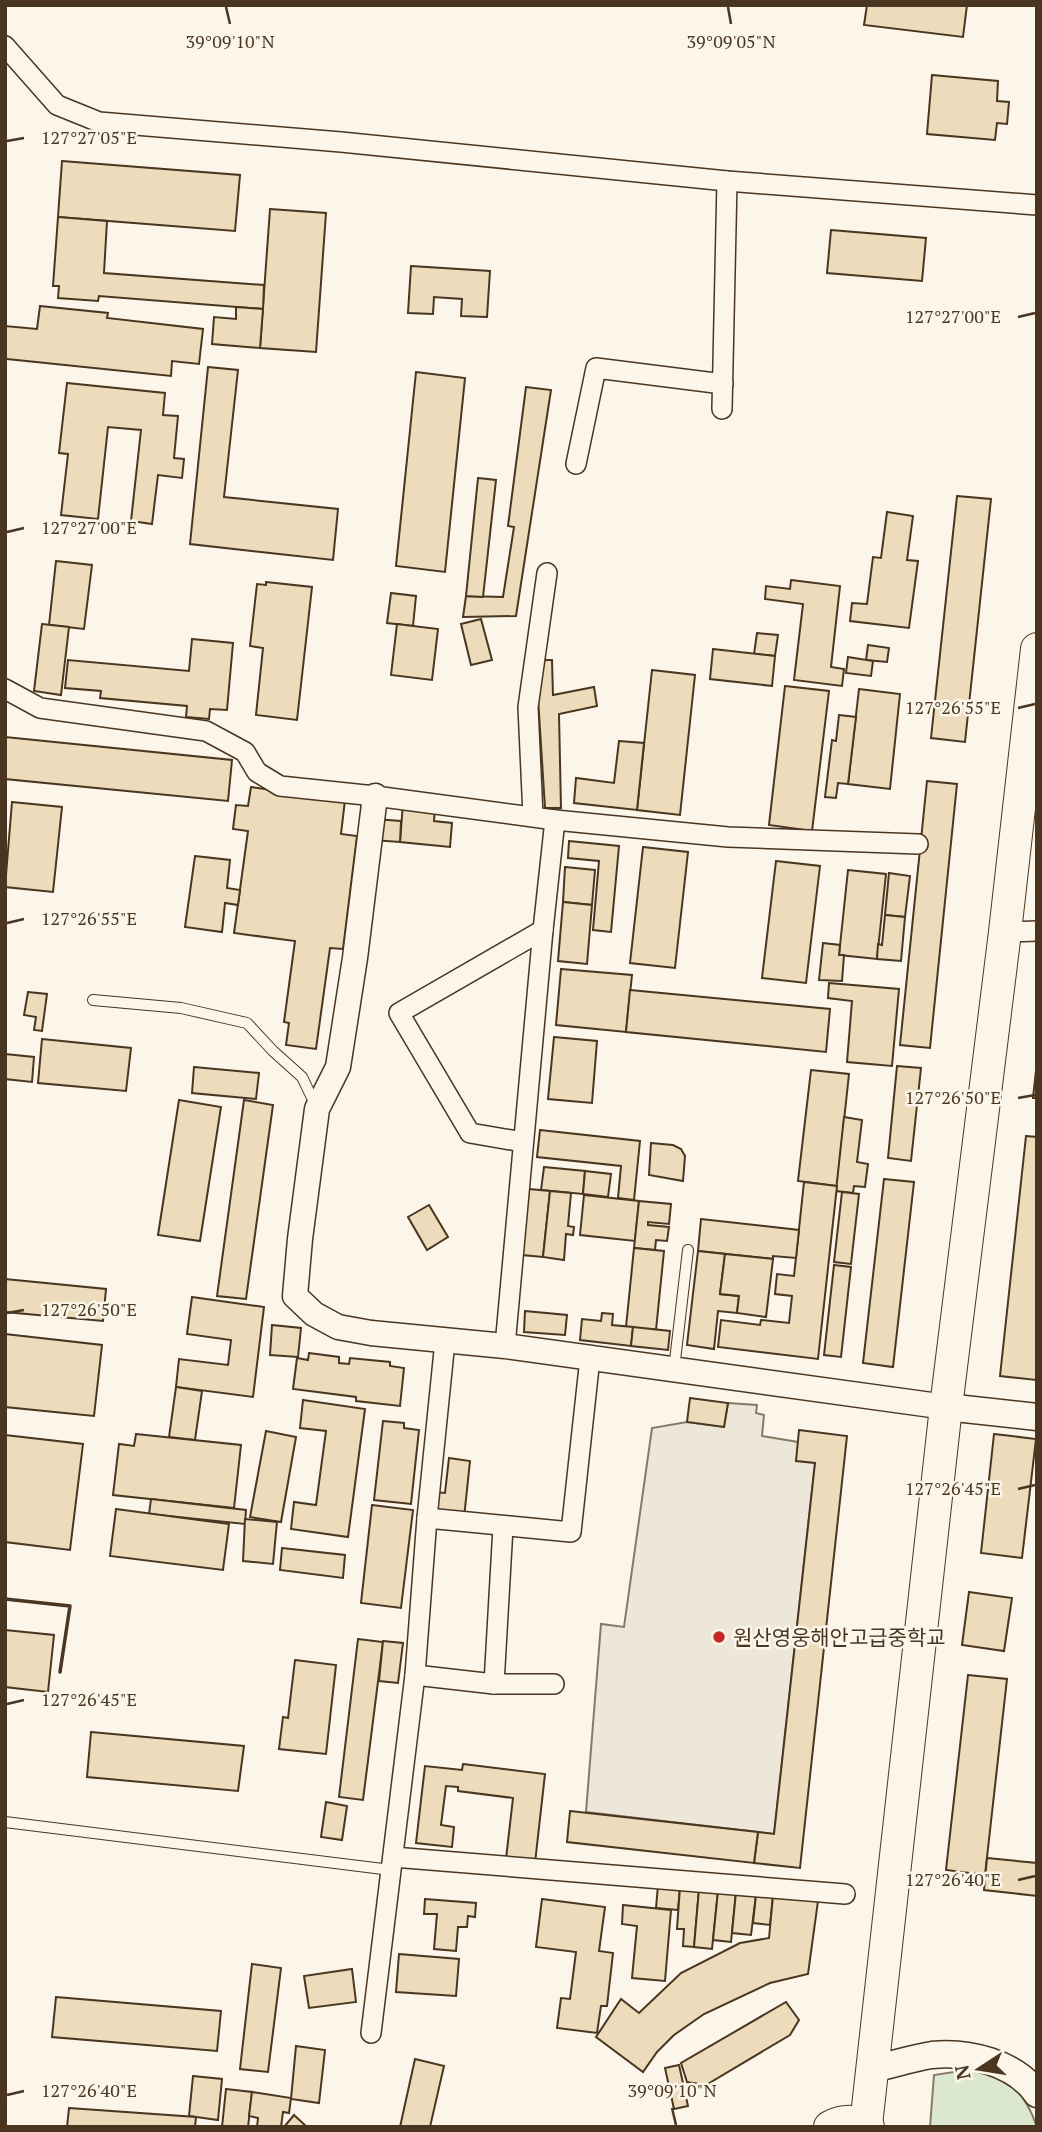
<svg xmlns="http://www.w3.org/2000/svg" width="1042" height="2132" font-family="'PT Serif','Noto Sans KR',serif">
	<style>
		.green { fill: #dce7d0; stroke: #887966; stroke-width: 2 }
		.parking { fill: #ede7d9; stroke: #887966; stroke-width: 2 }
		.building { fill: #ecdcbc; stroke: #4a3520; stroke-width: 2 }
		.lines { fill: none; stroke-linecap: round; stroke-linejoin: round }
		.service-casing { stroke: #4a3520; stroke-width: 12 }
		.minor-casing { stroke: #4a3520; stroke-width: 22 }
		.tertiary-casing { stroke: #4a3520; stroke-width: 27 }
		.secondary-casing { stroke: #4a3520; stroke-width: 29 }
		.trunk-casing { stroke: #4a3520; stroke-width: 34 }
		.service { stroke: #fbf6e9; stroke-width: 10 }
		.minor { stroke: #fbf6e9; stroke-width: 19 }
		.tertiary { stroke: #fbf6e9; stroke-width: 24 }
		.secondary { stroke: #fbf6e9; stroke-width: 26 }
		.trunk { stroke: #fbf6e9; stroke-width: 32 }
		.wall { stroke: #4a3520; stroke-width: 3.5 }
		.ticks { fill: none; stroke: #4a3520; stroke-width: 2.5 }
		.poi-dot { fill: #c62828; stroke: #fbf6e9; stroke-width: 2.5 }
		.labels { text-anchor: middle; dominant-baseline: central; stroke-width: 5; stroke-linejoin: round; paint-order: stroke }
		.poi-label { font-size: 21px; fill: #4a3520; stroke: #fbf6e9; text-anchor: start }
		.ticks-label { font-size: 18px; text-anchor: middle; fill: #4a3520; stroke: #fbf6e9; stroke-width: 5; stroke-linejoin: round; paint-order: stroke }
	</style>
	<rect width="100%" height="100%" fill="#fbf6e9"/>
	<path class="green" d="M980 2068C1013 2085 1024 2090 1037 2127H930L934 2075Z"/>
	<path class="parking" d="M728 1403 757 1405 756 1413 764 1415 762 1436 798 1442 815 1463 774 1834 586 1812 601 1624 624 1627 652 1428 687 1422 724 1427Z"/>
	<g class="building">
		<path d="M867 5H967L963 37 864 25Z"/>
		<path d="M932 75 998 81 997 101 1009 102 1007 124 997 123 995 140 927 134Z"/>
		<path d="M62 161 240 175 235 231 58 217Z"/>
		<path d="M270 209 326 213 316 352 260 348Z"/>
		<path d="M58 217 107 221 104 273 264 285 263 309 99 296 98 301 58 298 59 286H53Z"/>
		<path d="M831 230 926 238 922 281 827 273Z"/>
		<path d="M411 266 490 271 487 317 461 316 462 299 434 297 433 314 408 313Z"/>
		<path d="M40 306 108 313 107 318 203 329 199 364 172 361 171 376 7 359 5 357V326L37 329Z"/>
		<path d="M236 307 263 309 260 348 212 344 214 317 236 319Z"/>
		<path d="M208 367 238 370 224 497 338 509 333 560 190 544Z"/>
		<path d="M416 372 465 378 445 572 396 566Z"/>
		<path d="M67 383 165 393 163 415 178 416 174 458 184 459 182 478 158 475 152 524 131 521 141 430 108 427 98 519 61 515 68 454 59 453Z"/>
		<path d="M526 387 551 390 516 616 463 617 466 596 503 597 514 527 508 526Z"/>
		<path d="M478 478 496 480 483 597 466 596Z"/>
		<path d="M957 496 991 499 965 742 931 738Z"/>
		<path d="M887 512 913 516 907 560 918 561 909 628 850 621 852 603 867 604 873 557 881 558Z"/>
		<path d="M56 561 92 565 84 629 49 625Z"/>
		<path d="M791 580 840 586 831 667 844 669 842 686 794 680 803 604 765 599 766 586 790 589Z"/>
		<path d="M266 582 312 587 297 720 256 715 263 648 250 646 257 584 266 585Z"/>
		<path d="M391 593 416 596 413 626 387 623Z"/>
		<path d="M481 619 492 660 471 665 461 624Z"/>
		<path d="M42 624 69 627 61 695 34 691Z"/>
		<path d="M397 624 438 629 432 680 391 675Z"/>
		<path d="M757 633 778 635 775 656 754 654Z"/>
		<path d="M192 639 233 643 227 710 210 709 209 719 186 717 187 706 100 698 101 691 65 688 68 660 189 671Z"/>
		<path d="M868 645 889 648 887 662 866 660Z"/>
		<path d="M713 649 775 656 772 686 710 679Z"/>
		<path d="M848 657 873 661 871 676 846 673Z"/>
		<path d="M538 660H552L553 695 594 687 597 706 559 714 561 808H545L538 698Z"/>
		<path d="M652 670 695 675 680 815 637 810Z"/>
		<path d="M785 686 829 691 812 831 769 825Z"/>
		<path d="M859 689 900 694 890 789 848 784Z"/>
		<path d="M839 715 856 717 848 784 838 783 836 798 825 797 832 740 836 741Z"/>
		<path d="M5 737 232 760 228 801 5 779Z"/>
		<path d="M619 741 644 743 637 810 574 803 576 778 614 783Z"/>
		<path d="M927 781 957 784 930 1048 900 1045Z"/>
		<path d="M251 787 345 800 341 834 357 836 343 949 330 948 316 1049 286 1045 289 1023 284 1022 295 941 234 933 248 831 233 829 236 805 248 806Z"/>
		<path d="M12 802 62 807 53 892 5 887Z"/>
		<path d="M403 803 435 806 434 821 452 823 450 847 400 842Z"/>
		<path d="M374 819 401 821 400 842 372 840Z"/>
		<path d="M569 841 619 846 611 932 593 930 599 861 568 858Z"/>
		<path d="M643 847 688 852 675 968 630 963Z"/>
		<path d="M195 856 230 860 227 888 240 890 238 905 225 903 222 932 185 927Z"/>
		<path d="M776 861 820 866 806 983 762 978Z"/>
		<path d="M565 867 595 870 592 905 563 902Z"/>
		<path d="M848 870 886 874 877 959 839 955Z"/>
		<path d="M889 873 910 876 905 917 885 915Z"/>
		<path d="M563 902 592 905 587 964 558 961Z"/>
		<path d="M885 915 905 917 901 961 877 959 878 944 882 945Z"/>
		<path d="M823 943 840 945 839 955H844L842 981 819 980Z"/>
		<path d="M561 969 632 975 626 1032 556 1025Z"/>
		<path d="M829 983 899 989 892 1066 847 1062 852 1001 828 998Z"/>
		<path d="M630 990 830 1009 826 1052 626 1032Z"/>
		<path d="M28 992 47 994 42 1031 34 1030 36 1017 24 1015Z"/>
		<path d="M554 1037 597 1041 592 1103 548 1099Z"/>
		<path d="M42 1039 131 1048 126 1091 38 1083Z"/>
		<path d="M5 1054 34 1057 32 1082 5 1079Z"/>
		<path d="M1037 1061V1098H1033Z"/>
		<path d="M897 1066 921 1068 911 1161 888 1158Z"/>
		<path d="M194 1067 259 1073 256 1099 192 1093Z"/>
		<path d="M811 1070 849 1074 837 1186 798 1181Z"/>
		<path d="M179 1100 221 1107 200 1241 158 1235Z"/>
		<path d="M244 1100 273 1105 246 1299 217 1296Z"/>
		<path d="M844 1117 862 1120 857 1162 868 1164 865 1187 854 1186 853 1193 836 1191Z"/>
		<path d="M540 1130 640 1141 634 1200 618 1198 621 1166 537 1157Z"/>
		<path d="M1026 1136 1037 1137 1036 1380 1000 1376Z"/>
		<path d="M651 1143 673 1145 681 1149 685 1156 683 1181 649 1175Z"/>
		<path d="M544 1167 585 1171 583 1194 541 1190Z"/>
		<path d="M585 1171 611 1174 608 1197 583 1194Z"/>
		<path d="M884 1179 914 1182 893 1367 863 1363Z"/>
		<path d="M804 1182 837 1186 818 1359 718 1347 721 1320 760 1325 761 1320 789 1323 792 1296 775 1294 777 1274 794 1276Z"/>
		<path d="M529 1189 550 1191 543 1257 522 1255Z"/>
		<path d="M550 1191 571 1193 568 1226 574 1227 573 1235 566 1234 564 1260 543 1257Z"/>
		<path d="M842 1192 859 1194 851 1264 834 1262Z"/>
		<path d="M584 1195 639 1201 635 1241 580 1235Z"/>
		<path d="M639 1201 671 1204 669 1224 648 1222V1225L669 1227 667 1241 656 1240 655 1250 634 1248Z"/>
		<path d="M429 1205 448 1237 427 1250 408 1217Z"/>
		<path d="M701 1219 799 1230 796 1258 773 1256V1259L698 1251Z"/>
		<path d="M634 1248 664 1251 656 1330 626 1327Z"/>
		<path d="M698 1251 725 1254 720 1294 739 1296 737 1313 718 1311 714 1349 687 1345Z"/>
		<path d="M725 1254 773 1259 766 1317 737 1313 739 1296 720 1294Z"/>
		<path d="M834 1265 851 1267 841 1357 824 1355Z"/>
		<path d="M5 1279 106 1289 103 1321 5 1312Z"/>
		<path d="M192 1297 264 1307 253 1397 176 1387 179 1359 228 1365 231 1340 187 1334Z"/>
		<path d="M525 1311 567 1315 565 1335 524 1332Z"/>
		<path d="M602 1313 613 1314 612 1325 633 1327 631 1346 580 1340 582 1319 601 1321Z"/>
		<path d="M272 1325 301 1328 298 1357 270 1355Z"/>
		<path d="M633 1327 670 1331 668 1350 631 1346Z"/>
		<path d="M5 1334 102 1345 94 1416 5 1407Z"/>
		<path d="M309 1353 339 1357V1363L349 1364 350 1358 390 1362V1366L404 1368 400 1406 356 1401V1397L293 1389 297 1358 308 1360Z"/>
		<path d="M176 1387 202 1391 195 1440 169 1437Z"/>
		<path d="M690 1398 728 1403 724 1427 687 1422Z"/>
		<path d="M303 1400 365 1409 348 1537 291 1529 294 1502 316 1505 326 1431 300 1428Z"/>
		<path d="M383 1421 404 1423V1428L419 1430 411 1504 374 1500Z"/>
		<path d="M799 1430 847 1436 800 1868 754 1863 758 1832 774 1834 815 1463 796 1461Z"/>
		<path d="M266 1431 296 1437 281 1522 250 1517Z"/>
		<path d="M136 1434 241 1445 234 1508 113 1495 119 1444 134 1446Z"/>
		<path d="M994 1434 1036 1439 1022 1558 981 1553Z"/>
		<path d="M5 1435 83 1444 70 1550 5 1542Z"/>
		<path d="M449 1458 470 1461 464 1518 433 1515 436 1492 445 1493Z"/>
		<path d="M151 1499 246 1510 245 1524 149 1514Z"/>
		<path d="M372 1505 413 1510 401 1608 361 1603Z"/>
		<path d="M116 1509 229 1524 223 1570 110 1556Z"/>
		<path d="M245 1519 277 1522 273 1564 243 1561Z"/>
		<path d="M282 1548 345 1555 343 1578 280 1570Z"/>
		<path d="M969 1592 1012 1598 1004 1651 962 1645Z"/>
		<path d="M5 1630 54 1635 48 1692 5 1687Z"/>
		<path d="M358 1639 383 1642 363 1800 339 1797Z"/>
		<path d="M383 1641 403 1643 398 1683 379 1681Z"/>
		<path d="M295 1660 336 1665 326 1754 279 1749 283 1717 288 1718Z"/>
		<path d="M968 1675 1007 1679 985 1875 946 1870Z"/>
		<path d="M91 1732 244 1746 238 1791 87 1777Z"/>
		<path d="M463 1764 545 1774 535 1863 506 1859 513 1798 458 1791V1787L446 1786 441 1825 454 1827 452 1847 416 1843 425 1766 462 1770Z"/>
		<path d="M326 1802 347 1806 342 1840 321 1837Z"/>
		<path d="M570 1811 758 1832 754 1863 567 1842Z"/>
		<path d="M987 1858 1037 1863V1896L984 1890Z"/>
		<path d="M658 1885 680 1887 678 1910 656 1908Z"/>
		<path d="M680 1887 699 1889 694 1947 683 1946 684 1929H677Z"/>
		<path d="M699 1889 718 1891 712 1949 694 1947Z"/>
		<path d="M718 1891 736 1892 731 1942 713 1940Z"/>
		<path d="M736 1892 756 1895 751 1935 732 1933Z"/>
		<path d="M756 1895 773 1896 770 1925 753 1923Z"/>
		<path d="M773 1896 818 1901 808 1974 770 1983 704 2014 674 2035 657 2052 643 2072 596 2037 621 1999 639 2013 681 1973 740 1943 769 1938Z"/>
		<path d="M425 1899 476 1903 475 1917 468 1916 467 1927H458L456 1951 434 1949 437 1914H424Z"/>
		<path d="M542 1899 605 1907 599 1951 613 1953 607 2006H601L597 2033 557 2028 561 1998 570 1999 576 1952 536 1947Z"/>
		<path d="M623 1905 671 1910 665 1981 632 1978 637 1926 622 1924Z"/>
		<path d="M399 1954 459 1959 456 1996 396 1992Z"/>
		<path d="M252 1964 281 1968 268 2072 240 2069Z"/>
		<path d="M352 1969 356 2002 309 2008 304 1976Z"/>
		<path d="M56 1997 221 2011 217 2051 52 2037Z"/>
		<path d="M786 2002 799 2020 790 2035 706 2085 687 2082 681 2063Z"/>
		<path d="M296 2046 325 2050 319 2103 291 2099Z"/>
		<path d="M415 2059 444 2066 430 2127H400Z"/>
		<path d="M679 2065 688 2106 674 2109 665 2068Z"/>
		<path d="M193 2076 222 2079 218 2120 189 2116Z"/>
		<path d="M226 2089 252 2092 248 2127H222Z"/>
		<path d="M252 2092 291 2098 289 2113 283 2112 281 2127H257L258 2118 249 2116Z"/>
		<path d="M69 2108 196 2117 195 2127H67Z"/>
		<path d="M294 2115 307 2127H284Z"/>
	</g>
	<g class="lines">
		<defs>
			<g id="service">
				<path d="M93 1000 181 1008 247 1023 273 1051 302 1077 316 1106"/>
				<path d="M674 1369 688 1250"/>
				<path d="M5 1822 391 1870"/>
			</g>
			<g id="minor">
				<path d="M5 46 57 105 99 122 341 142 727 181 1037 205"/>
				<path d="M722 409 727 181"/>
				<path d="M576 464 596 368 723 384"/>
				<path d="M5 689 40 708 206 731 245 752 257 772 280 786 375 796 555 820 728 837 918 844"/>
				<path d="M533 816 528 707 547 573"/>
				<path d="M1005 932 1037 931"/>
				<path d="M523 1142 470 1133 399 1013 543 930"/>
				<path d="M505 1346 543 930 555 820"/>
				<path d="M427 1518 571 1532 590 1358"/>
				<path d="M415 1675 494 1684H554"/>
				<path d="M494 1684 503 1527"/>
				<path d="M393 1857 845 1894"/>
				<path d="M371 2033 415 1675 427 1518 445 1341"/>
			</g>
			<path id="tertiary" d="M375 796 355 958 338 1067 317 1109 300 1239 295 1296 314 1314 338 1327 371 1333 505 1346 946 1407"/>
			<g id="secondary">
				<path d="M946 1407 1037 1417"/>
				<path d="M872 2069C892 2065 912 2058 932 2055 968 2051 1016 2063 1037 2094"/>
			</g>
			<g id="trunk">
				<path d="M866 2125 946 1407 1005 932 1037 649"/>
				<path d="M830 2127C843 2120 855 2120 868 2127"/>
			</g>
		</defs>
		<use href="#service" class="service-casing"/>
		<use href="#minor" class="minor-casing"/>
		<use href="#tertiary" class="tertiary-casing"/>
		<use href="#secondary" class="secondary-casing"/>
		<use href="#trunk" class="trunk-casing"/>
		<use href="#service" class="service"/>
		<use href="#minor" class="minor"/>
		<use href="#tertiary" class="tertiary"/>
		<use href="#secondary" class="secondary"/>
		<use href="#trunk" class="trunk"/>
		<path class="wall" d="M5 1599 70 1606 60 1672"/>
	</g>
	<path class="ticks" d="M226 7 230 24M728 7 731 24M7 141 24 138M1018 317 1035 313M7 532 24 528M1018 708 1035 704M7 923 24 919M1018 1098 1035 1095M7 1313 24 1310M1018 1489 1035 1485M7 1704 24 1700M1018 1880 1035 1876M7 2095 24 2091M672 2108 676 2125"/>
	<circle class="poi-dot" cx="719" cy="1637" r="7"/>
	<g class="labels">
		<g class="poi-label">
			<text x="733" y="1637">원산영웅해안고급중학교</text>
		</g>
	</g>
	<g class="ticks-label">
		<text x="230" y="48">39°09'10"N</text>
		<text x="731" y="48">39°09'05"N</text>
		<text x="89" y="144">127°27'05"E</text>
		<text x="953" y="323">127°27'00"E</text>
		<text x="89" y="534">127°27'00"E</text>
		<text x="953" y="714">127°26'55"E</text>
		<text x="89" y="925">127°26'55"E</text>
		<text x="953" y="1104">127°26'50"E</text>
		<text x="89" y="1316">127°26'50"E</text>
		<text x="953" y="1495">127°26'45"E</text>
		<text x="89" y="1706">127°26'45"E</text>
		<text x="953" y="1886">127°26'40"E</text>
		<text x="672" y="2097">39°09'10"N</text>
		<text x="89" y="2097">127°26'40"E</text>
	</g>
	<rect width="1042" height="2132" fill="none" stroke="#4a3520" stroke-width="14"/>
	<g transform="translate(979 2069) rotate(258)" stroke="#fbf6e9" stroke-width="5" paint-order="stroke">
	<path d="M0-5L12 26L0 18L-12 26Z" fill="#4a3520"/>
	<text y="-10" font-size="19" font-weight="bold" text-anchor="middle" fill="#4a3520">N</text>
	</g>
</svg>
